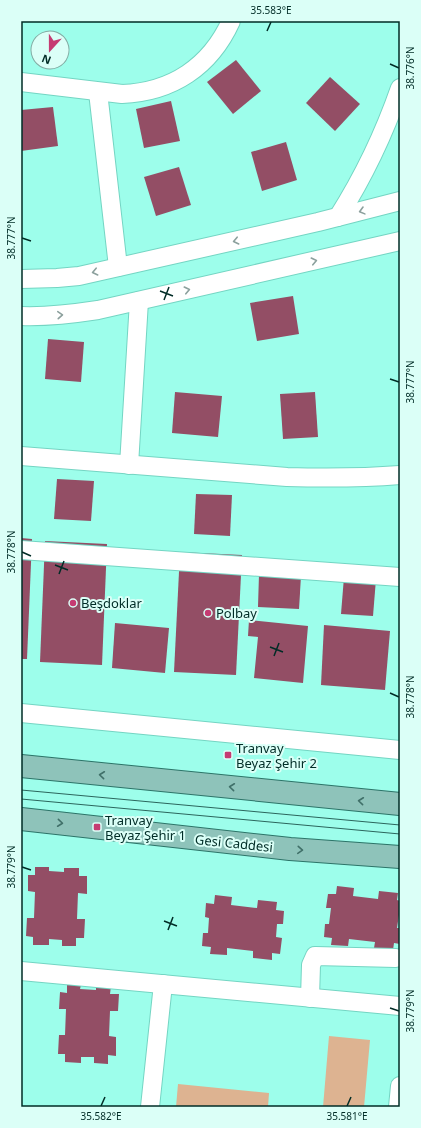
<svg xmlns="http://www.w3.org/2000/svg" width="421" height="1128" font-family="'Noto Sans',sans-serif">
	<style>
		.green { fill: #ddb391 }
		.building { fill: #934e65 }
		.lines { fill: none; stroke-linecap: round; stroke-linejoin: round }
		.minor-casing { stroke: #74d5c3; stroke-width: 20 }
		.major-casing { stroke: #2c7468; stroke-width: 24 }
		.minor { stroke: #fff; stroke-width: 18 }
		.major { stroke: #8ec3ba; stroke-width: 22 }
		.tram { stroke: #2b655c; stroke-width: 1 }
		.oneway { stroke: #8ca09d }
		.oneway2 { stroke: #407069 }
		.ticks { fill: none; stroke: #002c26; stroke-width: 1.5 }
		.poi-dot { fill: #c53b72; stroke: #dbfff7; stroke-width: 1.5 }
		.labels { text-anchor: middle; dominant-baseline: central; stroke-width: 4; stroke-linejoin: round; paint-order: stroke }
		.poi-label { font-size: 13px; fill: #002c26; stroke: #dbfff7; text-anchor: start }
		.street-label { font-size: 13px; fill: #002c26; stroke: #dbfff7 }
		.neatline { fill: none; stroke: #002c26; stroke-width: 1.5 }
		.ticks-label { font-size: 10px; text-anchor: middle; fill: #002c26 }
	</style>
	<rect width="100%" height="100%" fill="#9dfeeb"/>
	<g class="green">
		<path d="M329 1036 370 1040 364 1107H323Z"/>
		<path d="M178 1084 269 1093 268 1107H176Z"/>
	</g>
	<g class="building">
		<path d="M236 60 261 91 233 114 207 82Z"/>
		<path d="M330 77 360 104 335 131 306 103Z"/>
		<path d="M171 101 180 141 144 148 136 109Z"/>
		<path d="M53 107 58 146 21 151V110Z"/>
		<path d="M286 142 297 180 262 191 251 152Z"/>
		<path d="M179 167 191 205 156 216 144 177Z"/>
		<path d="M293 296 299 334 257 341 250 303Z"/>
		<path d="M48 339 84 342 81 382 45 379Z"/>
		<path d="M175 392 222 396 218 437 172 433Z"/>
		<path d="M315 392 318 437 283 439 280 394Z"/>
		<path d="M57 479 94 481 91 521 54 519Z"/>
		<path d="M196 494 232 495 230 536 194 534Z"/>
		<path d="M21 538 32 539 27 659H21Z"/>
		<path d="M45 541 107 544 102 665 40 662Z"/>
		<path d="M180 552 242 555 236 675 174 672Z"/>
		<path d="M259 574 301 576 299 609 258 607Z"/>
		<path d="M344 577 376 579 373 616 341 614Z"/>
		<path d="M249 620 308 626 303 683 254 678 258 637 248 636Z"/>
		<path d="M115 623 169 628 165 673 112 668Z"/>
		<path d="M324 625 390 631 385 690 321 685Z"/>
		<path d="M35 867H49V871L64 872V868H79V876H87V894L78 893 77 919H85L84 938H76V946H62V940L49 939V945H33V937L26 936 27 918H34L35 892 28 891V875H35Z"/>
		<path d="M337 886 354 888 353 896 378 899 379 891 398 893 397 900 400 901V915H399L397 928H400V944L394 943 393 950 374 948 375 942 349 939 348 946 331 945 332 938 324 937 325 924H329L331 908H326L328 894H336Z"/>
		<path d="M215 895 232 897 231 905 257 908 258 900 277 902 276 910 284 911 283 924H277L276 937 282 938 280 954 272 953V960L253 958V951L227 948V955L210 954 211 947 202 946 203 933H208L209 918 205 917 206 903 214 904Z"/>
		<path d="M67 984 81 985 80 989 96 990V985L111 986 110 994H119L118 1011H110L109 1036 116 1037V1056L108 1055V1064L94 1063V1057H81V1063L65 1062V1054H58L59 1035H65L66 1009H59L60 992 67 993Z"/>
	</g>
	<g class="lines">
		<defs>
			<g id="minor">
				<path d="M21 82 122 94C172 92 210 67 231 21"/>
				<path d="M98 92 118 267"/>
				<path d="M338 217C364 176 384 134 400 88"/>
				<path d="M21 279 57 278 79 276 318 222 400 201"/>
				<path d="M21 316C47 317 72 314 98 310L400 241"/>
				<path d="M21 456 287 477C325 478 362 478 400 475"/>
				<path d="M129 465 139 301"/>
				<path d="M21 550 400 577"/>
				<path d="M21 713 400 750"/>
				<path d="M21 971 400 1006"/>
				<path d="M310 998 311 965 315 956 396 958"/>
				<path d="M150 1107 163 984"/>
				<path d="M398 1107 400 1086"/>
			</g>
			<g id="major">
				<path d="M21 766 400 804"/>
				<path d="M21 819 290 849 400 857"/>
			</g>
		</defs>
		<use href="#minor" class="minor-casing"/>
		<use href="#major" class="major-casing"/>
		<use href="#minor" class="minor"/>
		<use href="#major" class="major"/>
		<g class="tram">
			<path d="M21 790 400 825"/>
			<path d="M21 799 400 834"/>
		</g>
	</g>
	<defs><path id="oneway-chevron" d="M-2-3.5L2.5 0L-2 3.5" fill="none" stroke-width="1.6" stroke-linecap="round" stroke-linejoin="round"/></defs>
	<g class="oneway">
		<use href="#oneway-chevron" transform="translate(362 211) rotate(165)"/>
		<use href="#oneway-chevron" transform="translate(236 241) rotate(167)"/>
		<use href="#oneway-chevron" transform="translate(314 261) rotate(-13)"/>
		<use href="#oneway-chevron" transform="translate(95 272) rotate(167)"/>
		<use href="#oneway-chevron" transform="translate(187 290) rotate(-13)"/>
		<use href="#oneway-chevron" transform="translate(60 315) rotate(-4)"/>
	</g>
	<g class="oneway2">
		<use href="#oneway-chevron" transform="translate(102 775) rotate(-174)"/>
		<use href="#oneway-chevron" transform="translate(232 787) rotate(-174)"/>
		<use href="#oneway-chevron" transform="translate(361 801) rotate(-174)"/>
		<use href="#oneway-chevron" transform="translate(60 823) rotate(6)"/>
		<use href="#oneway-chevron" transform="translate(300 850) rotate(4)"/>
	</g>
	<path class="ticks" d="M267 31 271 22M390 64 399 68M22 238 31 241M160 291 173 296M164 300 169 287M390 379 399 382M22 552 31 556M55 565 68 570M59 574 64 561M270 647 283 652M274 656 279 643M390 693 399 697M22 867 31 870M164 921 177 926M168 930 173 917M390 1008 399 1011M101 1106 105 1097M347 1106 351 1097"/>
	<g class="poi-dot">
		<circle cx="73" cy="603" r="4"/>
		<circle cx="208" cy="613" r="4"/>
		<rect x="224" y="751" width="8" height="8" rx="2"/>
		<rect x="93" y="823" width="8" height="8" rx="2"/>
	</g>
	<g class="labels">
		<g class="poi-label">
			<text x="81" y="603">Beşdoklar</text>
			<text x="216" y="613">Polbay</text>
			<text x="236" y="748">Tranvay<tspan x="236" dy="15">Beyaz Şehir 2</tspan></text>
			<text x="105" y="820">Tranvay<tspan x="105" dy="15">Beyaz Şehir 1</tspan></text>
		</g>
		<g class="street-label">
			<text transform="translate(234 843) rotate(6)">Gesi Caddesi</text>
		</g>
	</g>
	<rect width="421" height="1128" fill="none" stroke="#dbfff7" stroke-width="44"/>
	<g transform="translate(50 50) rotate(201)"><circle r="19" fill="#dbfff7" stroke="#83aba3"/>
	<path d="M0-3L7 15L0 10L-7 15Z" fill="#c53b72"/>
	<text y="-6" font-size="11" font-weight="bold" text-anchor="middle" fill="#002c26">N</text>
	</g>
	<rect x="22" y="22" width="377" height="1084" class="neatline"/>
	<g class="ticks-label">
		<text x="271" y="14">35.583°E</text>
		<text transform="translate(410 68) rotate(-90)" y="4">38.776°N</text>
		<text transform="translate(11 238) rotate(-90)" y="4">38.777°N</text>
		<text transform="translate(410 382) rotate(-90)" y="4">38.777°N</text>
		<text transform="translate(11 552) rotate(-90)" y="4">38.778°N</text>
		<text transform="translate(410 697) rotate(-90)" y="4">38.778°N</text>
		<text transform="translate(11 867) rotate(-90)" y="4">38.779°N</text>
		<text transform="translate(410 1011) rotate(-90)" y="4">38.779°N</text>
		<text x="101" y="1120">35.582°E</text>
		<text x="347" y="1120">35.581°E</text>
	</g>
</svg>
